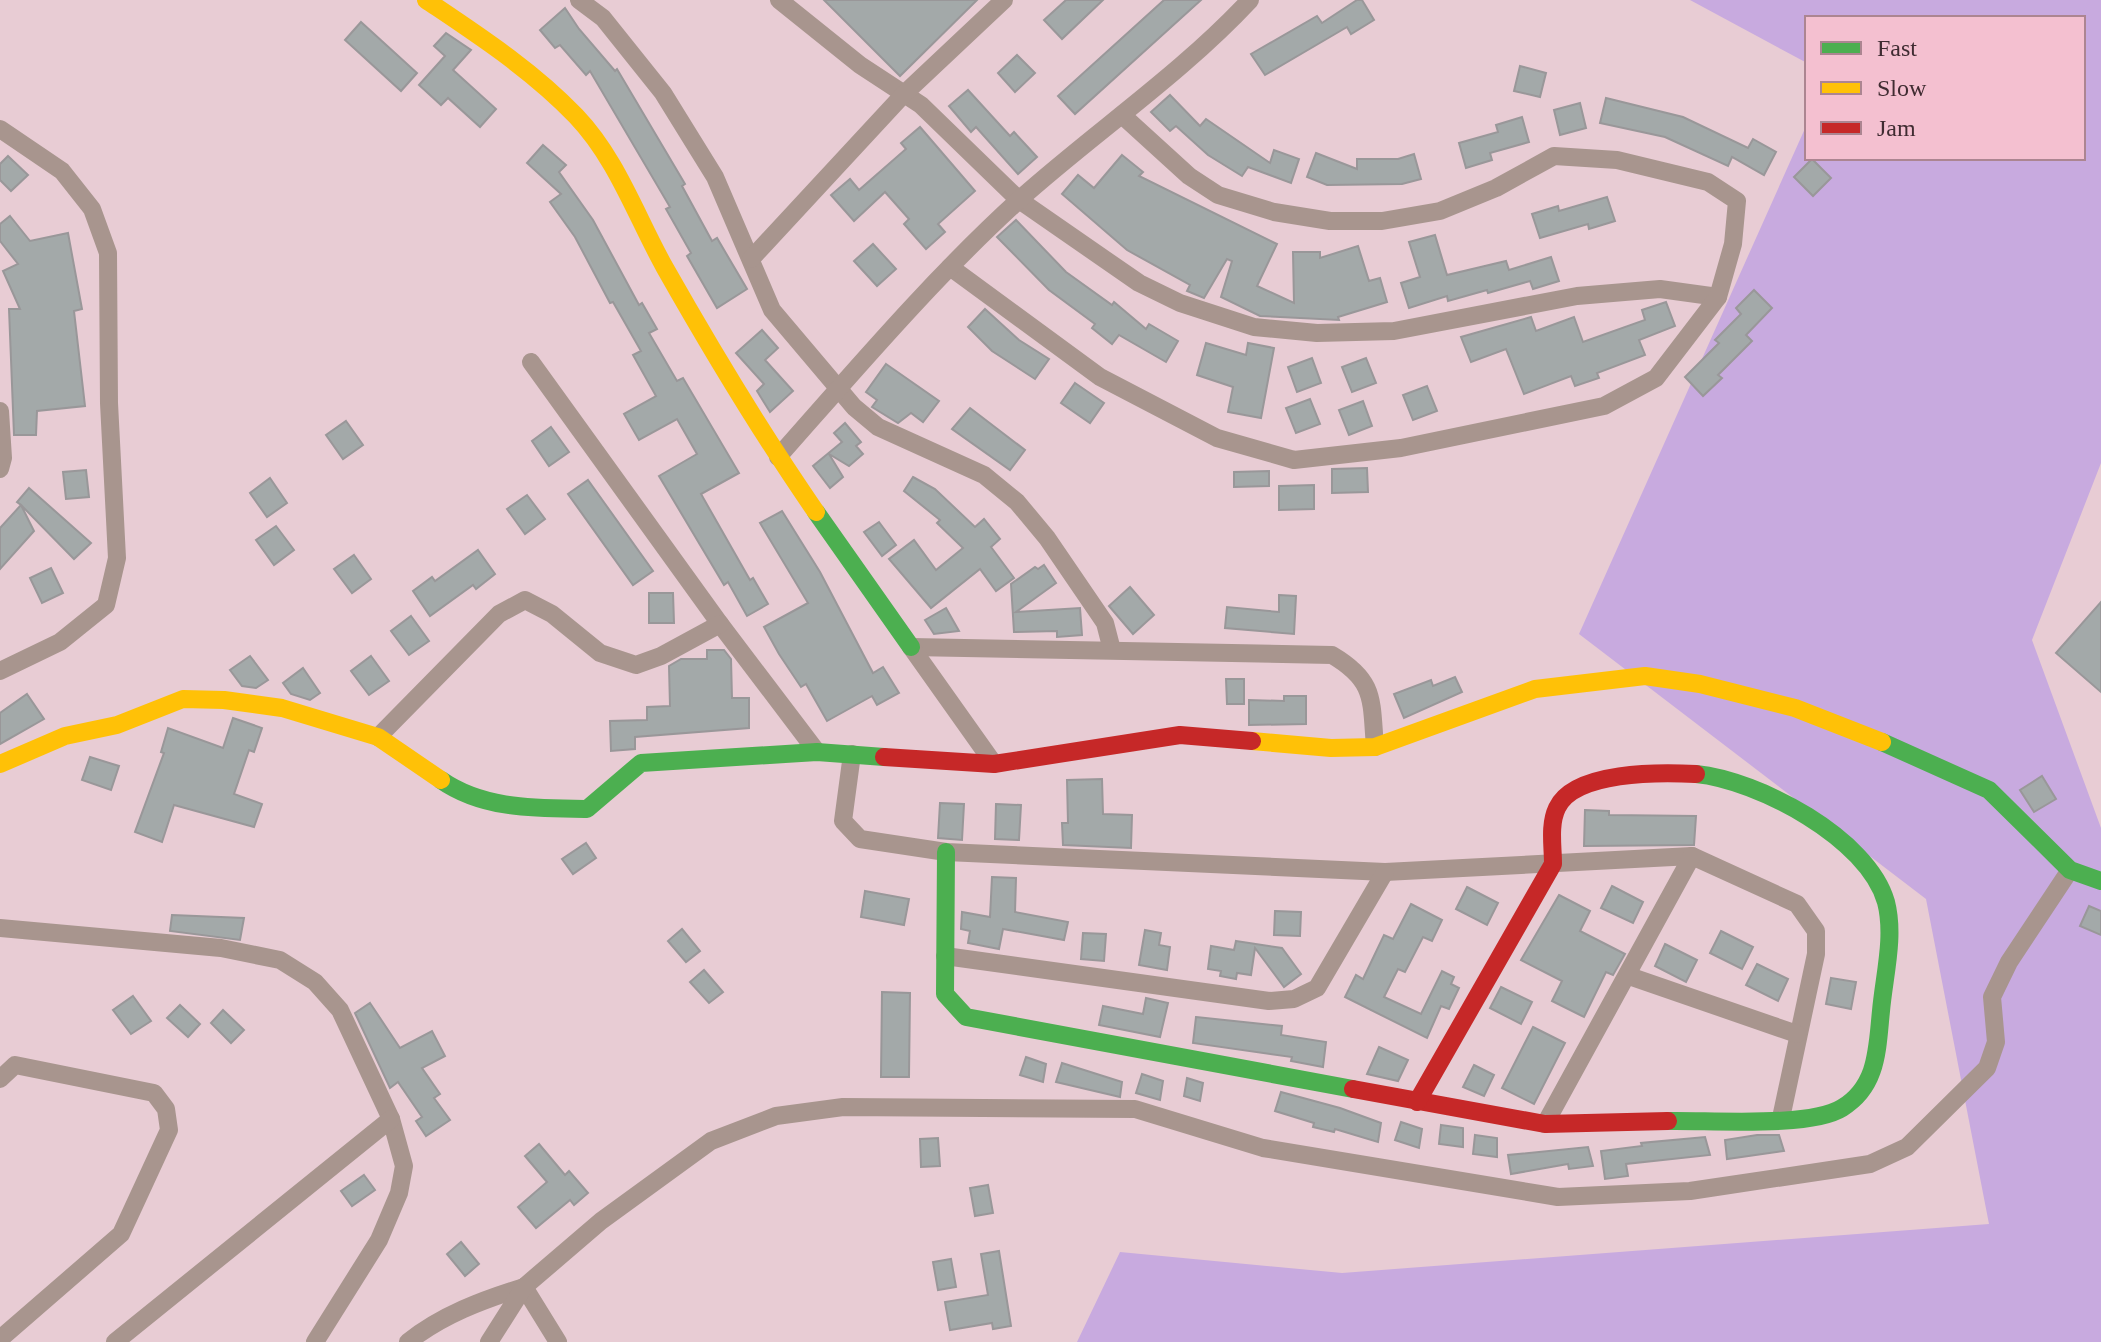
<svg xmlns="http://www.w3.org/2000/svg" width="2101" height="1342" font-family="'Times New Roman',serif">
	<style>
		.green { fill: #c8aadf }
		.building { fill: #a3a9a9; stroke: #999799; stroke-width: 2 }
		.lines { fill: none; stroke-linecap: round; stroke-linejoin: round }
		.street { stroke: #a8958e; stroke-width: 18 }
		.fast { stroke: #4caf50; stroke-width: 18 }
		.slow { stroke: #ffc107; stroke-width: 18 }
		.jam { stroke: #c62828; stroke-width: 18 }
	</style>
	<rect width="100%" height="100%" fill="#e8ccd4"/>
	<path class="green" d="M1690 0H2101V463L2032 640 2101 828V1342H1077L1120 1252 1342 1273 1989 1224 1926 899 1579 634 1807 124V158H2083V18H1807V63Z"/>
	<g class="building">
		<path d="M824 0H977L900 76Z"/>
		<path d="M1066 0H1103L1062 39 1044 20Z"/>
		<path d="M1164 0H1201L1075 114 1058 96Z"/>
		<path d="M1357 0H1362L1374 20 1351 34 1347 27 1265 75 1251 54 1317 16 1322 23Z"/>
		<path d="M565 8 579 29 615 71 617 69 685 184 682 186 712 241 717 238 747 289 717 308 687 256 691 253 666 209 670 207 590 71 586 75 560 45 555 48 540 30Z"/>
		<path d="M361 22 417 73 401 91 345 40Z"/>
		<path d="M446 33 471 50 453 70 496 109 480 127 448 98 441 105 419 85 445 56 434 46Z"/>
		<path d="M1017 55 1035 73 1015 92 998 73Z"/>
		<path d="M1520 66 1546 73 1540 97 1514 91Z"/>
		<path d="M968 90 1010 136 1014 132 1037 157 1018 174 976 127 971 132 949 106Z"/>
		<path d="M1170 95 1200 126 1206 119 1270 163 1274 150 1299 159 1291 183 1248 167 1242 176 1208 155 1176 126 1170 131 1151 112Z"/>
		<path d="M1606 98 1683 117 1748 148 1753 139 1776 152 1764 175 1732 157 1728 166 1665 137 1600 123Z"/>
		<path d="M1580 103 1586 128 1560 135 1554 110Z"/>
		<path d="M1522 117 1529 142 1490 153 1492 160 1466 168 1459 143 1498 132 1496 125Z"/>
		<path d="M920 127 975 191 938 224 945 232 926 249 904 224 909 219 885 192 854 221 831 195 850 179 859 190 906 149 901 143Z"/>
		<path d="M543 145 566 165 559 172 593 220 639 305 642 303 657 329 649 333 677 381 683 378 739 473 701 494 750 580 753 578 768 604 747 616 728 582 724 585 659 476 697 454 677 419 639 440 624 414 656 396 633 355 641 351 613 302 610 303 575 237 550 202 561 194 527 163Z"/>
		<path d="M1316 153 1357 169V159H1398L1414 154 1421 179 1402 184 1327 185 1307 177Z"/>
		<path d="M1122 155 1143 172 1139 176 1277 244 1257 286 1294 303 1293 252H1320V258L1358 246 1369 281 1380 278 1387 302 1338 317 1339 320 1260 316 1221 297 1232 261 1227 259 1204 298 1187 291 1190 285 1127 250 1062 194 1078 175 1094 188Z"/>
		<path d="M8 156 28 175 11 191 0 180V164Z"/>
		<path d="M1812 159 1831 178 1813 196 1794 177Z"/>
		<path d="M1607 197 1615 221 1589 229 1588 224 1540 238 1532 214 1558 206 1559 211Z"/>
		<path d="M10 216 30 241 68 233 82 309 74 311 85 406 37 411 36 435H14L9 309H20L3 271 18 264 0 241V224Z"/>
		<path d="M1016 220 1066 272 1112 305 1114 302 1146 329 1149 324 1178 341 1166 362 1119 335 1112 344 1092 328 1095 324 1049 290 997 237Z"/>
		<path d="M1435 235 1447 275 1506 261 1509 270 1551 257 1559 281 1533 289 1530 281 1488 293 1487 290 1448 301 1447 296 1409 308 1401 283 1420 277 1409 242Z"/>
		<path d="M873 244 896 269 877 286 854 261Z"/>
		<path d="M1754 290 1772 308 1746 335 1752 341 1718 375 1722 378 1703 396 1685 377 1719 343 1715 340 1741 314 1736 308Z"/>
		<path d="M1666 302 1675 326 1639 340 1645 355 1597 373 1599 378 1575 386 1571 376 1524 394 1506 349 1471 362 1461 337 1531 317 1536 331 1574 317 1583 342 1645 320 1642 310Z"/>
		<path d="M985 309 1019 340 1049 359 1035 379 992 351 968 327Z"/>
		<path d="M762 330 778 348 765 360 793 391 770 412 757 391 764 384 736 353Z"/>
		<path d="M1206 343 1246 355 1248 343 1274 348 1261 418 1228 412 1233 387 1197 375Z"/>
		<path d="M1312 358 1321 383 1297 392 1288 367Z"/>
		<path d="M1366 358 1376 383 1352 392 1342 367Z"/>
		<path d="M886 364 939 401 923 422 911 413 898 423 872 407 877 400 866 392Z"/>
		<path d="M1075 383 1104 403 1090 423 1061 403Z"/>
		<path d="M1427 386 1437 411 1413 420 1403 395Z"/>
		<path d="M1310 399 1320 424 1296 433 1286 408Z"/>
		<path d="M1363 401 1372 426 1349 435 1339 410Z"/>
		<path d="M970 408 1025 450 1010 470 952 429Z"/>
		<path d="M346 421 363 445 343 459 326 435Z"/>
		<path d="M845 423 861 442 856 446 863 454 849 466 829 454 843 477 830 488 813 466 842 442 834 433Z"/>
		<path d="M551 427 569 452 549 466 532 441Z"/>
		<path d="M1367 468 1368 492 1332 493V469Z"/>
		<path d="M86 470 89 497 66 499 63 472Z"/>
		<path d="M1269 471V486L1234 487V472Z"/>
		<path d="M913 477 935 489 975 527 984 519 1000 539 991 547 1014 578 996 591 980 569 931 608 889 559 914 540 936 570 963 548 937 523 940 520 904 491Z"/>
		<path d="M270 478 287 503 267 517 250 493Z"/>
		<path d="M588 480 653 571 633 585 568 494Z"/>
		<path d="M1314 485V509L1279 510V486Z"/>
		<path d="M29 488 91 543 74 559 21 505 34 531 0 569V528L21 505 17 502Z"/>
		<path d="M527 495 545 519 525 534 507 509Z"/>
		<path d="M782 511 820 572 873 673 883 667 899 693 877 705 872 696 827 721 806 684 801 687 779 654 764 627 808 603 760 523Z"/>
		<path d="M879 522 896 545 882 556 864 532Z"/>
		<path d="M276 526 294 550 274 565 256 540Z"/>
		<path d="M478 550 495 574 476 589 473 585 430 616 413 591 432 577 435 581Z"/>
		<path d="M354 555 371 579 352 593 334 569Z"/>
		<path d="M1044 565 1056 583 1016 612 1080 608 1082 635 1057 637V631L1014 632 1011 584 1035 567 1038 569Z"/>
		<path d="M51 568 63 593 42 603 30 578Z"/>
		<path d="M1130 587 1154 615 1133 634 1109 606Z"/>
		<path d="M649 593H673L674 623H649Z"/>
		<path d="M1279 595 1296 596 1294 634 1225 628 1227 607 1279 612Z"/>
		<path d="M2101 602V692L2056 653Z"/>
		<path d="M946 608 959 631 934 634 925 620Z"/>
		<path d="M411 616 429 641 409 655 391 631Z"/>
		<path d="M707 650H724L731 659 732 698H749V728L635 737V749L611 751 610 721 647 720V707L670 706 669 666 681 659H707Z"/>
		<path d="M250 656 268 680 256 688 242 686 230 670Z"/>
		<path d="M371 656 389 681 369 695 351 671Z"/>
		<path d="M303 668 320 693 310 700 291 694 283 683Z"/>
		<path d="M1455 677 1462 692 1404 718 1394 694 1431 680 1433 686Z"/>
		<path d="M1226 679H1244V704H1227Z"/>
		<path d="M27 694 44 719 0 744V713Z"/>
		<path d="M1284 696H1306V724L1249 725V700L1284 701Z"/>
		<path d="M233 718 262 728 254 752 249 750 234 794 262 804 254 827 174 805 162 842 135 832 164 753 161 752 168 728 223 748Z"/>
		<path d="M90 757 119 766 111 790 82 780Z"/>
		<path d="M2042 776 2056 799 2034 812 2020 790Z"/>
		<path d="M1102 779 1103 814 1132 815 1131 848 1063 845 1062 823H1068L1067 780Z"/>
		<path d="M940 803 964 804 962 840 938 838Z"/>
		<path d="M996 804 1021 805 1019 840 995 839Z"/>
		<path d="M1585 810 1609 811V815L1696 816 1694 845 1584 846Z"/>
		<path d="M586 843 596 858 573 874 562 859Z"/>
		<path d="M992 877 1016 878 1015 912 1068 922 1064 940 1003 929 999 949 968 943 970 931 961 929 962 912 990 917Z"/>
		<path d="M1612 886 1643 902 1633 923 1601 908Z"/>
		<path d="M1467 887 1498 903 1487 925 1456 909Z"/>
		<path d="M865 891 909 899 904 925 861 917Z"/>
		<path d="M1559 895 1590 911 1580 931 1625 954 1613 975 1606 972 1584 1017 1552 1001 1562 981 1521 960Z"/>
		<path d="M1411 904 1442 920 1432 941 1423 937 1405 972 1398 969 1384 997 1421 1014 1442 971 1454 977 1451 984 1459 988 1449 1009 1441 1006 1427 1038 1345 997 1356 975 1363 979 1384 935 1393 939Z"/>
		<path d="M2089 906 2101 911V935L2080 926Z"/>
		<path d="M1275 911 1301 912 1300 936 1274 935Z"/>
		<path d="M172 915 244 918 240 940 170 931Z"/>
		<path d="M682 929 700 951 686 962 668 941Z"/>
		<path d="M1145 930 1161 933 1159 945 1170 947 1167 970 1139 965Z"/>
		<path d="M1721 931 1753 947 1742 969 1710 953Z"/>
		<path d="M1083 933 1106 934 1104 961 1081 959Z"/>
		<path d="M1236 941 1282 948 1301 974 1284 987 1255 948 1251 975 1237 973 1236 979 1220 976 1221 971 1208 969 1211 946 1234 950Z"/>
		<path d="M1665 944 1697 960 1686 982 1655 966Z"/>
		<path d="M1757 964 1788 979 1778 1001 1746 985Z"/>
		<path d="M704 970 723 992 709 1003 690 982Z"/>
		<path d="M1831 978 1856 982 1851 1009 1826 1004Z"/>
		<path d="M1501 987 1532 1002 1521 1024 1490 1008Z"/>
		<path d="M882 992 910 993 909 1077H881Z"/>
		<path d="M133 996 151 1021 131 1034 113 1010Z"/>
		<path d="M1146 998 1168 1003 1160 1037 1099 1025 1103 1006 1143 1014Z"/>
		<path d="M370 1003 400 1048 432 1031 445 1056 422 1068 440 1094 434 1098 450 1120 426 1136 416 1121 422 1117 398 1082 390 1088 355 1013Z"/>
		<path d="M180 1005 200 1024 188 1037 167 1018Z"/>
		<path d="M223 1010 244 1030 231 1043 211 1023Z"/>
		<path d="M1196 1017 1282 1026 1281 1035 1326 1042 1323 1067 1291 1061 1292 1057 1193 1043Z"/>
		<path d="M1533 1027 1565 1043 1534 1104 1502 1088Z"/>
		<path d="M1379 1047 1408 1060 1398 1081 1367 1074Z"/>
		<path d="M1026 1057 1046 1064 1043 1082 1020 1075Z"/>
		<path d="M1062 1063 1122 1082 1120 1097 1056 1082Z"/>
		<path d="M1474 1065 1494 1075 1484 1096 1463 1087Z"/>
		<path d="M1142 1074 1163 1081 1160 1100 1136 1093Z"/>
		<path d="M1187 1078 1203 1083 1200 1101 1184 1096Z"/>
		<path d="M1281 1092 1340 1108 1381 1123 1378 1142 1335 1129 1334 1132 1313 1127 1314 1123 1275 1111Z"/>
		<path d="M1401 1122 1422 1129 1419 1148 1395 1140Z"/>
		<path d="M1441 1125 1463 1128V1147L1439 1144Z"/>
		<path d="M1475 1135 1497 1138V1157L1473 1154Z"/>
		<path d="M1757 1135H1779L1784 1151 1727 1159 1725 1140Z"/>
		<path d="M1705 1137 1710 1155 1626 1164 1628 1176 1605 1179 1601 1151 1642 1146 1641 1143Z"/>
		<path d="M938 1138 940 1166 921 1167 920 1139Z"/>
		<path d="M539 1144 565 1175 569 1171 588 1193 574 1205 570 1200 536 1228 518 1207 547 1182 525 1156Z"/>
		<path d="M1588 1147 1593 1166 1569 1169 1568 1164 1511 1174 1508 1155Z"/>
		<path d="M364 1175 375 1190 352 1206 341 1191Z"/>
		<path d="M988 1185 993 1213 975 1216 970 1188Z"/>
		<path d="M461 1242 479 1264 465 1276 447 1254Z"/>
		<path d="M999 1251 1011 1326 993 1329 992 1323 950 1330 945 1302 988 1295 981 1254Z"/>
		<path d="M951 1259 956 1287 938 1290 933 1262Z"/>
	</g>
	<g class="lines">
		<g class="street">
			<path d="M579 0 603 18 663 93 715 177 772 310 854 407 878 427 984 475 1017 502 1047 538 1105 623 1112 650"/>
			<path d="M779 0 860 65 921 105 1019 200 1139 283 1180 303 1254 327 1317 333 1394 331 1577 296 1660 289 1718 297"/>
			<path d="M0 129 62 171 92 209 108 253 109 403 117 558 106 605 60 642 0 671"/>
			<path d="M751 259 903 95 1004 0"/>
			<path d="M950 267 1100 377 1217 438 1294 460 1401 448 1604 406 1656 378 1718 297 1733 244 1737 201 1708 182 1617 160 1554 156 1496 188 1440 211 1382 221H1330L1274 212 1218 195 1189 176 1122 115"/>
			<path d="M531 362 720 624 817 752"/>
			<path d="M0 411 3 458 0 469"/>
			<path d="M778 457C856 369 933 278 1020 199 1095 132 1181 74 1250 0"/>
			<path d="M911 647 1332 655C1376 681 1371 700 1375 747"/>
			<path d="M911 647 994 764"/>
			<path d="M378 737 499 614 525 600 552 614 600 653 636 665 661 656 720 624"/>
			<path d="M852 754 843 821 860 839 946 852 1385 872 1692 856 1797 904 1816 931V954L1781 1118"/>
			<path d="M0 928 221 948 280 960 315 982 340 1010 391 1119 404 1166 399 1193 379 1240 315 1342"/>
			<path d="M945 956 1269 1001 1294 999 1317 988 1385 872"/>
			<path d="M1629 976 1797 1034"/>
			<path d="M0 1079 15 1065 154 1093 166 1109 169 1130 121 1234 0 1339"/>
			<path d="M1545 1124 1692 856"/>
			<path d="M524 1287 558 1342"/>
			<path d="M115 1342 391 1119"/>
			<path d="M408 1342C442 1315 482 1300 524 1287"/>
			<path d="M489 1342 524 1287 601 1221 711 1141 776 1116 843 1107 1135 1109 1263 1148 1558 1197 1690 1191 1870 1164 1907 1147 1987 1068 1996 1042 1992 997 2009 962 2070 870"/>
		</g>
		<g class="fast">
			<path d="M816 512 911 647"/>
			<path d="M1882 742 1989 790 2070 870 2101 881"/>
			<path d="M441 780C484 810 537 808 587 809L641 763 817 752 884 757"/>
			<path d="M946 852 945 994 966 1017 1353 1089"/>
			<path d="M1668 1121C1710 1120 1810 1128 1842 1108 1878 1086 1877 1049 1881 1011 1884 976 1895 937 1886 902 1868 838 1758 780 1696 774"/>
		</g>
		<g class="slow">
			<path d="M426 0C478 35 532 70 576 116 617 159 636 216 665 268 712 351 762 434 816 512"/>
			<path d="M1252 741 1331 748 1375 747 1535 689 1645 676 1700 684 1795 708 1882 742"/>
			<path d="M0 764 65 736 117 725 183 699 224 700 282 708 378 737 441 780"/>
		</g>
		<g class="jam">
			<path d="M884 757 994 764 1180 735 1252 741"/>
			<path d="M1353 1089 1545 1124 1668 1121"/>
			<path d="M1417 1102 1553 864C1553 846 1549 825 1557 808 1574 771 1660 772 1696 774"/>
		</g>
	</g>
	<rect x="1805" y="16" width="280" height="144" fill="#f4c0d0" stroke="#ac8591" stroke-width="2"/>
	<rect x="1821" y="42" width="40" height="12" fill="#4caf50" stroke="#ac8591" stroke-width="2"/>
	<text x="1877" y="56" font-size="24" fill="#402c32">Fast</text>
	<rect x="1821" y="82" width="40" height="12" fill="#ffc107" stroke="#ac8591" stroke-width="2"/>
	<text x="1877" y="96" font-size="24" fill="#402c32">Slow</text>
	<rect x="1821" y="122" width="40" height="12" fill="#c62828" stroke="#ac8591" stroke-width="2"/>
	<text x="1877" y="136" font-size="24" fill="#402c32">Jam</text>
</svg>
